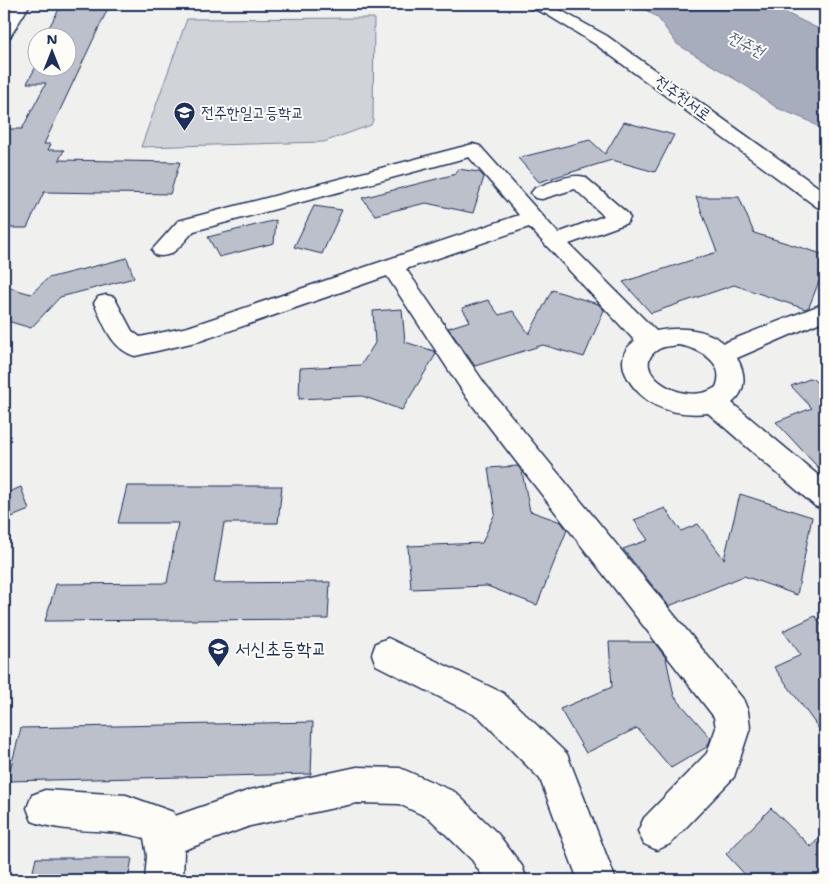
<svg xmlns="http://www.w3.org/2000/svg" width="829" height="884" font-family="'Shantell Sans','Poor Story',sans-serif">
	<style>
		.green { fill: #d0d3d8; stroke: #76819b }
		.water { fill: #a7adbd; stroke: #6f7b97 }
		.building { fill: #bbc0ca; stroke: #1b2f5e }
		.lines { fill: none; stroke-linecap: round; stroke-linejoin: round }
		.minor-casing { stroke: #1b2f5e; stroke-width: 3 }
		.minor { fill: #fdfcf7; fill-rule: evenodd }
		.labels { text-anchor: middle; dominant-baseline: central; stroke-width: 4; stroke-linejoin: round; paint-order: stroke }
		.far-water-label { font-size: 16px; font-style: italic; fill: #4c5b7f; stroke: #fdfcf7 }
		.far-street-label { font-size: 16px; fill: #1b2f5e; stroke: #fdfcf7 }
		.far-poi-label { font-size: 16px; fill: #1b2f5e; stroke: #fdfcf7; text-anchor: start }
		.poi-label { font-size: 19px; fill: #1b2f5e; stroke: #fdfcf7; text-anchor: start }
	</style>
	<rect width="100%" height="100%" fill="#f0f0ee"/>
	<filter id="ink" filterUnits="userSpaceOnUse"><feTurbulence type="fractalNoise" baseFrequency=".02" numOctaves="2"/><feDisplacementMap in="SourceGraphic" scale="10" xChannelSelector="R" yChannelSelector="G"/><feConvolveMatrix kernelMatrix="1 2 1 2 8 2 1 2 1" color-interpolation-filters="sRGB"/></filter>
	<g filter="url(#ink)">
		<path class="green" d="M374 18 373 120 371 125 324 142 141 147 187 19Z"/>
		<path class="water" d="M637 4 770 5 825 32V131L807 120 777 108 748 87 677 44 658 18Z"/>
		<g class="building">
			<path d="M62 4H110L44 144H51L48 150H64L59 160 180 162 170 194 44 192 27 228H4V129H22L46 83H27L38 63V68H68V38H43Z"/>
			<path d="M624 122 674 135 655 172 612 160 539 182 518 158 590 140 605 154Z"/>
			<path d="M458 169 479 172 484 177 473 213 426 203 375 215 362 198 456 174Z"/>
			<path d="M696 197H739L754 233 825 255V266L809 307 805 309 734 285 651 313 623 282 717 252Z"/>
			<path d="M314 206 342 210 322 254 294 247Z"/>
			<path d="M276 220 274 243 219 257 208 237Z"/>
			<path d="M127 258 134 278 60 297 31 328 4 320V286L31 294 48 278Z"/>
			<path d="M552 290 598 304 604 310 584 357 543 345 475 366 448 328 470 321 462 308 488 300 499 315 513 311 529 334Z"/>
			<path d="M402 309 405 342 434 351 436 354 402 410 362 396 299 399 300 368 361 365 375 343 373 311Z"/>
			<path d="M812 378 825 391V475L776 422 812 408 791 386Z"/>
			<path d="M518 466 522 472 530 511 561 522 567 530 537 605 487 586 411 589 408 546 482 543 495 513 488 468Z"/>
			<path d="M127 486H282L278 523H224L214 583 330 582 328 619 45 621 56 584 167 583 178 523H118Z"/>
			<path d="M21 487 29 510 4 520V494Z"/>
			<path d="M740 494 812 517 797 595 744 576 669 606 623 549 648 540 634 520 665 508 681 531 698 524 724 559Z"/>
			<path d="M815 616 825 630V737L774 667 801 655 783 631Z"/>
			<path d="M609 642H654L666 658 674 696 711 738 707 747 671 768 637 728 586 753 560 709 612 687Z"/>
			<path d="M313 722 311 774 7 781 21 728Z"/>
			<path d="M771 808 811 847 825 831V880H750L726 854Z"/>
			<path d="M36 858H132L128 880H31Z"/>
		</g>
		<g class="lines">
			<defs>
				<g id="minor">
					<path d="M14 4H30L10 37 4 38V20Z"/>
					<path d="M527 4H549L607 36 825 192V208L817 207 595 44 546 14 529 7Z"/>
					<path d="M473 144 480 146 558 233 604 216 575 189 542 199 535 198 531 193 535 188C550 183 570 173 585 177L627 213 630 218 627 223 569 244 656 331C680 327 703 327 724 343L825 303V320L737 358C746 373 747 391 732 403L825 481V510L815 506 708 413C690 415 671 413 655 405 634 394 607 360 635 341L529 227 406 269 485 384 743 699 748 711 750 728 734 777 670 844 657 850 644 844 638 831 644 818 707 753 716 728 714 717 467 398 387 276 200 341 135 356C111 349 104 324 94 303L98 297 106 295 114 297 132 331 140 337 188 327 519 215 469 157 194 231C182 243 173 260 155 255L152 250 178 221ZM678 345C698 348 727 362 716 387 683 410 625 368 659 349 664 346 672 346 678 345Z"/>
					<path d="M388 638 503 693 567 754 616 880H578L540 779 479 717 376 665 372 654 376 643Z"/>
					<path d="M357 767 400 768 455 792 498 834 522 866 527 880H485L472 860 429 818 399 804 357 803 250 826 184 850 183 880H145L147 856 144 838C108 827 67 835 32 821L27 808 32 795 45 790 126 795 173 812 175 816 250 790Z"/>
				</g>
			</defs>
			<use href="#minor" class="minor-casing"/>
			<use href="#minor" class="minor"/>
		</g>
	</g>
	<defs>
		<symbol id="school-pin" viewBox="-11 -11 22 30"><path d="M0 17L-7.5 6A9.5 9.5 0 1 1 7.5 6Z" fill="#1b2f5e" stroke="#fdfcf7"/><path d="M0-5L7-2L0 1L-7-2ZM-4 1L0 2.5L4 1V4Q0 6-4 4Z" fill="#fff"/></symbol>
	</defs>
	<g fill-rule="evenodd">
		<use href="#school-pin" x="172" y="100" width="25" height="34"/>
		<use href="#school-pin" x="206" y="636" width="25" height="34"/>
	</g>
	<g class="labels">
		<g class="far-water-label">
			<text transform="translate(746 44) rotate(27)">전주천</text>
		</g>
		<g class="far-street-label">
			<text transform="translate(683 98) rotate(36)">전주천서로</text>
		</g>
		<g class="far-poi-label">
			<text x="201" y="112">전주한일고등학교</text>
		</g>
		<g class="poi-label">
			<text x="235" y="648">서신초등학교</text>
		</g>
	</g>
	<rect width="829" height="884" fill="none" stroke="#fdfcf7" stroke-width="20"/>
	<rect x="10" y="10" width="809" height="864" fill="none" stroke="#1b2f5e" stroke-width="2" filter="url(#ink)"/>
	<g transform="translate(52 52)"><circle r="24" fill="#fdfcf7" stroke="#a3aaba"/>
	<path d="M0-4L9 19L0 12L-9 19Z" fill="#1b2f5e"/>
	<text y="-8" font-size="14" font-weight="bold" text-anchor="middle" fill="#1b2f5e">N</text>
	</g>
</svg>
